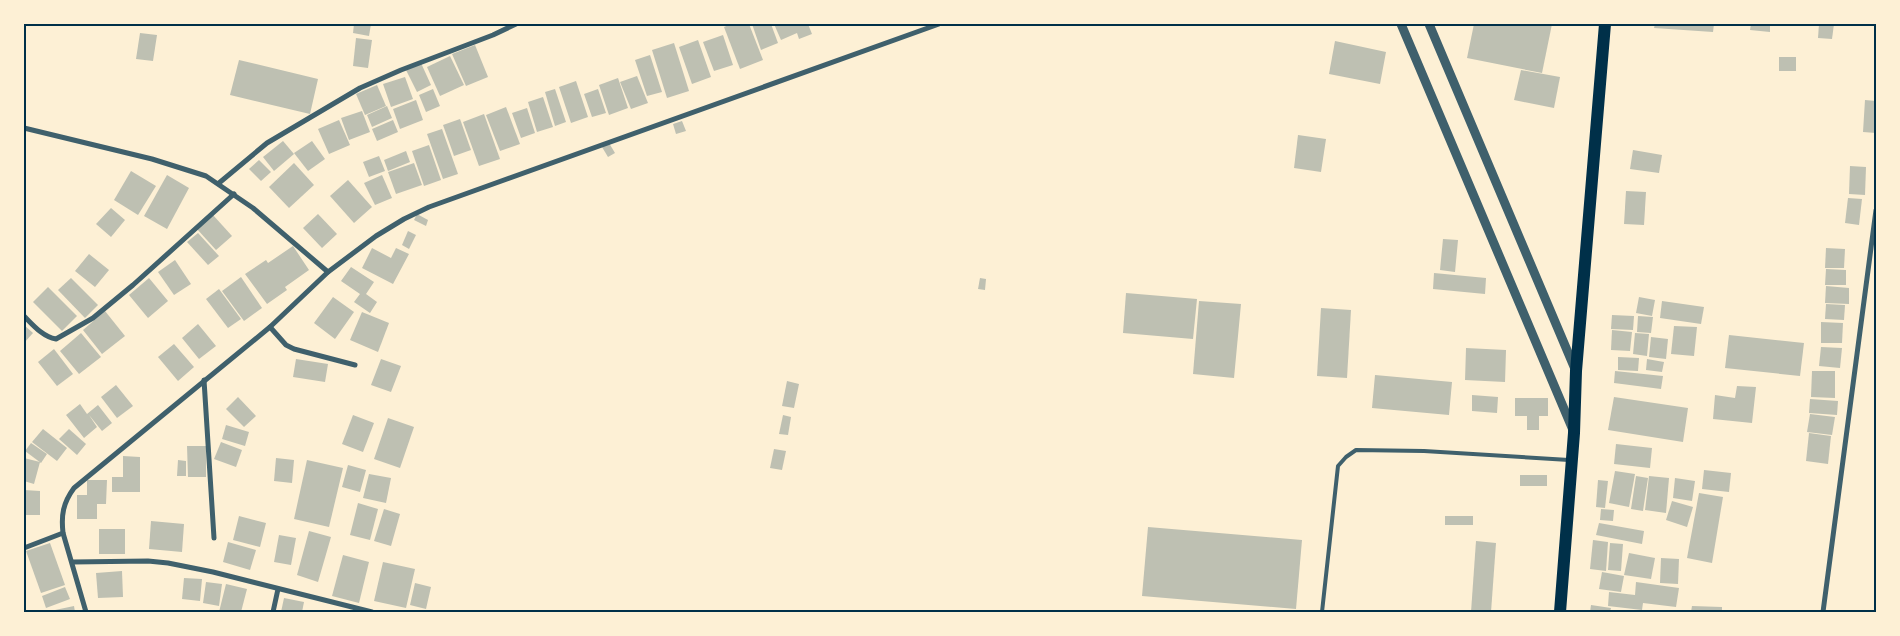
<svg xmlns="http://www.w3.org/2000/svg" width="1900" height="636" font-family="'Noto Sans',sans-serif">
	<style>
		.building { fill: #bec0b2 }
		.lines { fill: none; stroke-linecap: round; stroke-linejoin: round }
		.service { stroke: #3f606c; stroke-width: 4 }
		.minor { stroke: #3f606c; stroke-width: 5 }
		.tertiary { stroke: #3f606c; stroke-width: 9 }
		.primary { stroke: #003049; stroke-width: 12 }
		.neatline { fill: none; stroke: #003049; stroke-width: 2 }
	</style>
	<rect width="100%" height="100%" fill="#fdf0d5"/>
	<g class="building">
		<path d="M354 24H371L369 36 353 33Z"/>
		<path d="M731 24H749L763 60 740 69 724 27Z"/>
		<path d="M752 24H771L778 43 761 50Z"/>
		<path d="M774 24H808L812 34 799 39 797 33 781 40Z"/>
		<path d="M1474 24H1552L1542 73 1467 58Z"/>
		<path d="M1655 24H1714L1713 32 1654 28Z"/>
		<path d="M1751 24H1770V32L1750 30Z"/>
		<path d="M1819 24H1834L1832 39 1818 38Z"/>
		<path d="M140 33 157 35 153 61 136 59Z"/>
		<path d="M723 35 733 65 714 71 703 42Z"/>
		<path d="M356 38 372 40 368 68 353 66Z"/>
		<path d="M698 40 711 77 692 84 679 47Z"/>
		<path d="M1335 41 1386 52 1380 84 1329 74Z"/>
		<path d="M674 43 689 91 667 98 652 50Z"/>
		<path d="M475 45 488 77 466 86 452 54Z"/>
		<path d="M650 55 662 92 647 96 635 60Z"/>
		<path d="M450 56 464 85 440 96 427 67Z"/>
		<rect x="1779" y="57" width="17" height="14"/>
		<path d="M239 60 318 79 310 114 230 95Z"/>
		<path d="M421 63 431 85 417 92 406 70Z"/>
		<path d="M1521 70 1560 77 1554 108 1514 100Z"/>
		<path d="M637 76 648 103 631 109 620 82Z"/>
		<path d="M405 77 413 99 391 107 383 84Z"/>
		<path d="M618 78 628 108 609 115 599 85Z"/>
		<path d="M576 81 588 117 571 123 559 87Z"/>
		<path d="M377 85 386 106 365 115 356 94Z"/>
		<path d="M433 89 440 106 426 112 419 95Z"/>
		<path d="M555 89 566 122 555 126 545 92Z"/>
		<path d="M598 89 606 113 592 117 584 94Z"/>
		<path d="M543 97 553 127 537 132 528 102Z"/>
		<path d="M416 100 423 120 400 129 393 109Z"/>
		<path d="M1865 100 1876 101V133L1863 132Z"/>
		<path d="M387 106 392 118 372 127 367 115Z"/>
		<path d="M506 107 520 144 500 151 486 115Z"/>
		<path d="M527 108 535 133 521 138 512 113Z"/>
		<path d="M362 111 370 132 349 140 341 118Z"/>
		<path d="M484 114 500 159 479 166 463 122Z"/>
		<path d="M460 119 471 150 454 156 443 125Z"/>
		<path d="M339 120 350 145 329 154 318 129Z"/>
		<path d="M393 120 398 132 377 141 372 129Z"/>
		<path d="M682 121 686 131 676 134 673 124Z"/>
		<path d="M442 129 458 174 443 179 427 134Z"/>
		<path d="M1298 135 1326 139 1321 172 1294 168Z"/>
		<path d="M283 141 294 154 274 171 263 157Z"/>
		<path d="M312 141 325 159 308 171 294 153Z"/>
		<path d="M609 143 615 153 608 157 602 147Z"/>
		<path d="M429 145 441 180 424 186 412 151Z"/>
		<path d="M1633 150 1662 155 1659 173 1630 169Z"/>
		<path d="M406 151 410 162 388 171 384 160Z"/>
		<path d="M379 156 385 171 369 177 363 162Z"/>
		<path d="M259 160 271 172 261 181 249 169Z"/>
		<path d="M294 163 314 185 289 208 269 187Z"/>
		<path d="M414 163 422 185 396 194 388 172Z"/>
		<path d="M1850 166 1866 167 1865 195 1849 194Z"/>
		<path d="M131 171 156 186 138 215 114 200Z"/>
		<path d="M167 175 189 188 167 229 144 216Z"/>
		<path d="M382 175 392 198 375 205 364 183Z"/>
		<path d="M348 180 372 207 354 223 330 196Z"/>
		<path d="M1626 191 1646 192 1644 225 1624 224Z"/>
		<path d="M1848 198 1862 199 1859 225 1845 223Z"/>
		<path d="M111 208 125 220 111 237 96 224Z"/>
		<path d="M318 214 337 234 322 248 303 228Z"/>
		<path d="M417 214 428 220 426 226 414 220Z"/>
		<path d="M213 215 232 236 216 250 197 229Z"/>
		<path d="M408 231 416 235 409 249 402 245Z"/>
		<path d="M198 233 219 256 208 265 187 242Z"/>
		<path d="M1443 239 1458 240 1455 272 1440 270Z"/>
		<path d="M293 246 309 270 285 287 287 290 267 304 245 274 266 260 268 263Z"/>
		<path d="M372 248 391 258 396 248 409 254 393 284 362 268Z"/>
		<path d="M1826 248 1845 249 1844 268H1825Z"/>
		<path d="M89 254 109 270 95 287 75 271Z"/>
		<path d="M175 260 191 284 174 295 158 272Z"/>
		<path d="M351 267 374 282 366 294 377 302 370 313 354 302 360 294 341 281Z"/>
		<path d="M1826 269 1846 270V285H1825Z"/>
		<path d="M1434 273 1486 278 1485 294 1433 289Z"/>
		<path d="M241 277 262 308 244 321 222 291Z"/>
		<path d="M71 278 98 305 85 318 58 290Z"/>
		<path d="M149 278 168 301 148 318 129 295Z"/>
		<path d="M980 278 986 279 985 290 978 289Z"/>
		<path d="M1826 286 1849 288V304L1825 303Z"/>
		<path d="M48 287 77 316 62 331 33 302Z"/>
		<path d="M219 289 241 319 228 328 206 299Z"/>
		<path d="M1126 293 1197 299 1193 339 1123 333Z"/>
		<path d="M333 297 354 312 335 339 314 323Z"/>
		<path d="M1639 297 1655 300 1652 316 1636 313Z"/>
		<path d="M1199 301 1241 304 1234 378 1193 374Z"/>
		<path d="M1662 301 1704 307 1701 324 1660 318Z"/>
		<path d="M1826 304 1845 305 1844 320 1825 319Z"/>
		<path d="M1321 308 1351 310 1347 378 1317 376Z"/>
		<path d="M105 311 125 336 102 354 83 330Z"/>
		<path d="M362 312 389 323 378 352 350 340Z"/>
		<path d="M1612 315 1634 316 1633 330 1611 329Z"/>
		<path d="M1638 316 1653 317 1651 333 1637 332Z"/>
		<path d="M1821 322 1843 323 1842 343H1821Z"/>
		<path d="M198 324 216 346 199 359 182 338Z"/>
		<path d="M24 325 33 333 24 343Z"/>
		<path d="M1674 326 1697 327 1694 356 1671 354Z"/>
		<path d="M1612 330 1632 332 1630 351 1611 350Z"/>
		<path d="M81 333 101 357 79 374 60 351Z"/>
		<path d="M1635 333 1649 334 1647 356 1633 354Z"/>
		<path d="M1729 335 1804 343 1800 376 1725 368Z"/>
		<path d="M1651 337 1668 339 1666 359 1649 357Z"/>
		<path d="M174 344 194 367 178 381 158 357Z"/>
		<path d="M1821 347 1842 348 1840 368 1819 366Z"/>
		<path d="M1466 348 1506 350 1505 382 1465 380Z"/>
		<path d="M54 349 73 374 57 386 38 362Z"/>
		<path d="M1618 357 1639 358 1638 371 1618 370Z"/>
		<path d="M296 359 328 364 325 382 293 377Z"/>
		<path d="M381 359 401 366 391 392 371 385Z"/>
		<path d="M1647 359 1664 362 1662 372 1646 370Z"/>
		<path d="M1615 371 1663 376 1661 389 1614 383Z"/>
		<path d="M1812 371H1835V398L1811 397Z"/>
		<path d="M1375 375 1452 382 1449 415 1372 408Z"/>
		<path d="M787 381 799 384 794 408 782 406Z"/>
		<path d="M116 385 133 406 117 418 101 397Z"/>
		<path d="M1737 386 1756 387 1752 423 1713 419 1715 395 1735 398Z"/>
		<path d="M1472 395 1498 397 1497 413 1472 411Z"/>
		<path d="M238 397 256 416 244 427 226 409Z"/>
		<path d="M1614 397 1688 408 1683 442 1608 430Z"/>
		<path d="M1515 398H1548V416H1539V430H1527V416H1515Z"/>
		<path d="M1810 399 1838 401 1837 415 1809 413Z"/>
		<path d="M80 404 87 414 98 405 112 423 102 431 89 415 97 427 84 438 66 415Z"/>
		<path d="M1810 414 1835 417 1832 435 1807 432Z"/>
		<path d="M353 415 374 423 363 452 342 444Z"/>
		<path d="M783 415 791 417 788 435 779 434Z"/>
		<path d="M388 418 414 427 400 468 374 459Z"/>
		<path d="M226 425 249 432 245 446 222 439Z"/>
		<path d="M43 429 67 448 57 461 32 442Z"/>
		<path d="M69 429 86 444 77 455 59 439Z"/>
		<path d="M1809 433 1831 436 1828 464 1806 461Z"/>
		<path d="M221 442 242 450 236 467 214 459Z"/>
		<path d="M31 443 47 454 41 463 25 451Z"/>
		<path d="M1616 444 1652 448 1650 468 1614 464Z"/>
		<path d="M187 446H206V477H188Z"/>
		<path d="M774 449 786 451 782 470 770 468Z"/>
		<path d="M123 456 140 457V492H112V477H123Z"/>
		<path d="M24 458 40 462 34 484 24 481Z"/>
		<path d="M276 458 294 460 292 483 274 481Z"/>
		<path d="M178 460 186 461V476H177Z"/>
		<path d="M307 460 343 468 329 527 294 519Z"/>
		<path d="M348 465 366 470 360 492 342 487Z"/>
		<path d="M1704 470 1731 473 1729 492 1702 489Z"/>
		<path d="M1615 471 1635 474 1629 507 1609 503Z"/>
		<path d="M369 474 391 478 386 503 363 498Z"/>
		<rect x="1520" y="475" width="27" height="11"/>
		<path d="M1636 476 1648 478 1643 511 1631 509Z"/>
		<path d="M1649 476 1669 478 1666 513 1645 510Z"/>
		<path d="M1675 478 1695 481 1692 501 1673 498Z"/>
		<path d="M87 480H107L106 504H97V519H77V495H87Z"/>
		<path d="M1598 480 1608 481 1605 508 1596 507Z"/>
		<path d="M24 490 40 491V515H24Z"/>
		<path d="M1699 493 1723 497 1712 563 1687 558Z"/>
		<path d="M1672 501 1693 507 1687 527 1666 520Z"/>
		<path d="M358 503 378 509 370 540 350 535Z"/>
		<path d="M384 509 400 514 391 546 374 541Z"/>
		<path d="M1601 509 1614 510 1613 521 1600 520Z"/>
		<path d="M239 516 266 523 260 547 233 540Z"/>
		<rect x="1445" y="516" width="28" height="9"/>
		<path d="M151 521 184 524 182 552 149 549Z"/>
		<path d="M1599 523 1644 531 1642 544 1596 535Z"/>
		<path d="M1148 527 1302 540 1296 609 1142 596Z"/>
		<rect x="99" y="529" width="26" height="25"/>
		<path d="M309 531 331 537 318 582 297 575Z"/>
		<path d="M279 535 296 538 291 565 274 562Z"/>
		<path d="M1593 540 1608 542 1606 571 1590 569Z"/>
		<path d="M1476 541 1496 543 1491 612H1471Z"/>
		<path d="M228 542 256 550 250 570 223 562Z"/>
		<path d="M50 543 65 585 41 593 26 551Z"/>
		<path d="M1610 543 1623 544 1621 571 1608 570Z"/>
		<path d="M1629 553 1655 558 1651 579 1624 575Z"/>
		<path d="M343 555 369 562 359 603 332 596Z"/>
		<path d="M1661 558 1679 559 1678 584 1660 583Z"/>
		<path d="M383 562 415 569 406 608 374 601Z"/>
		<path d="M122 571 123 597 98 598 96 573Z"/>
		<path d="M1602 572 1624 576 1621 592 1599 589Z"/>
		<path d="M184 578 202 579 200 601 182 599Z"/>
		<path d="M206 582 222 584 219 606 203 603Z"/>
		<path d="M1636 582 1679 588 1676 607 1643 603 1642 610 1608 606 1609 592 1635 595Z"/>
		<path d="M415 583 431 587 426 609 410 605Z"/>
		<path d="M226 584 247 589 241 612H219Z"/>
		<path d="M65 587 70 599 46 608 42 596Z"/>
		<path d="M284 598 304 602 302 612H281Z"/>
		<path d="M1591 605 1611 608 1610 612H1590Z"/>
		<path d="M74 606 75 612H55V610Z"/>
		<path d="M1692 606 1722 607V612H1691Z"/>
	</g>
	<g class="lines">
		<path class="service" d="M1322 612 1338 466 1346 457 1356 450 1424 451 1569 460"/>
		<g class="minor">
			<path d="M24 128 152 159 206 176 253 208 328 272"/>
			<path d="M219 183 267 143 360 88 401 70 493 35 516 24"/>
			<path d="M24 316C33 325 43 337 56 339L93 318 133 285 234 194"/>
			<path d="M270 327 286 345 294 349 355 365"/>
			<path d="M204 380 214 538"/>
			<path d="M63 533 86 612"/>
			<path d="M24 548 63 533C61 515 63 503 74 488L270 327 328 272 376 236 404 219 429 207 939 24"/>
			<path d="M73 562 148 561 168 563 213 572 372 612"/>
			<path d="M273 612 278 589"/>
			<path d="M1823 612 1876 210"/>
		</g>
		<g class="tertiary">
			<path d="M1401 24 1573 430"/>
			<path d="M1429 24 1575 369"/>
		</g>
		<path class="primary" d="M1560 612 1574 433 1576 371 1605 24"/>
	</g>
	<rect width="1900" height="636" fill="none" stroke="#fdf0d5" stroke-width="50"/>
	<rect x="25" y="25" width="1850" height="586" class="neatline"/>
</svg>
